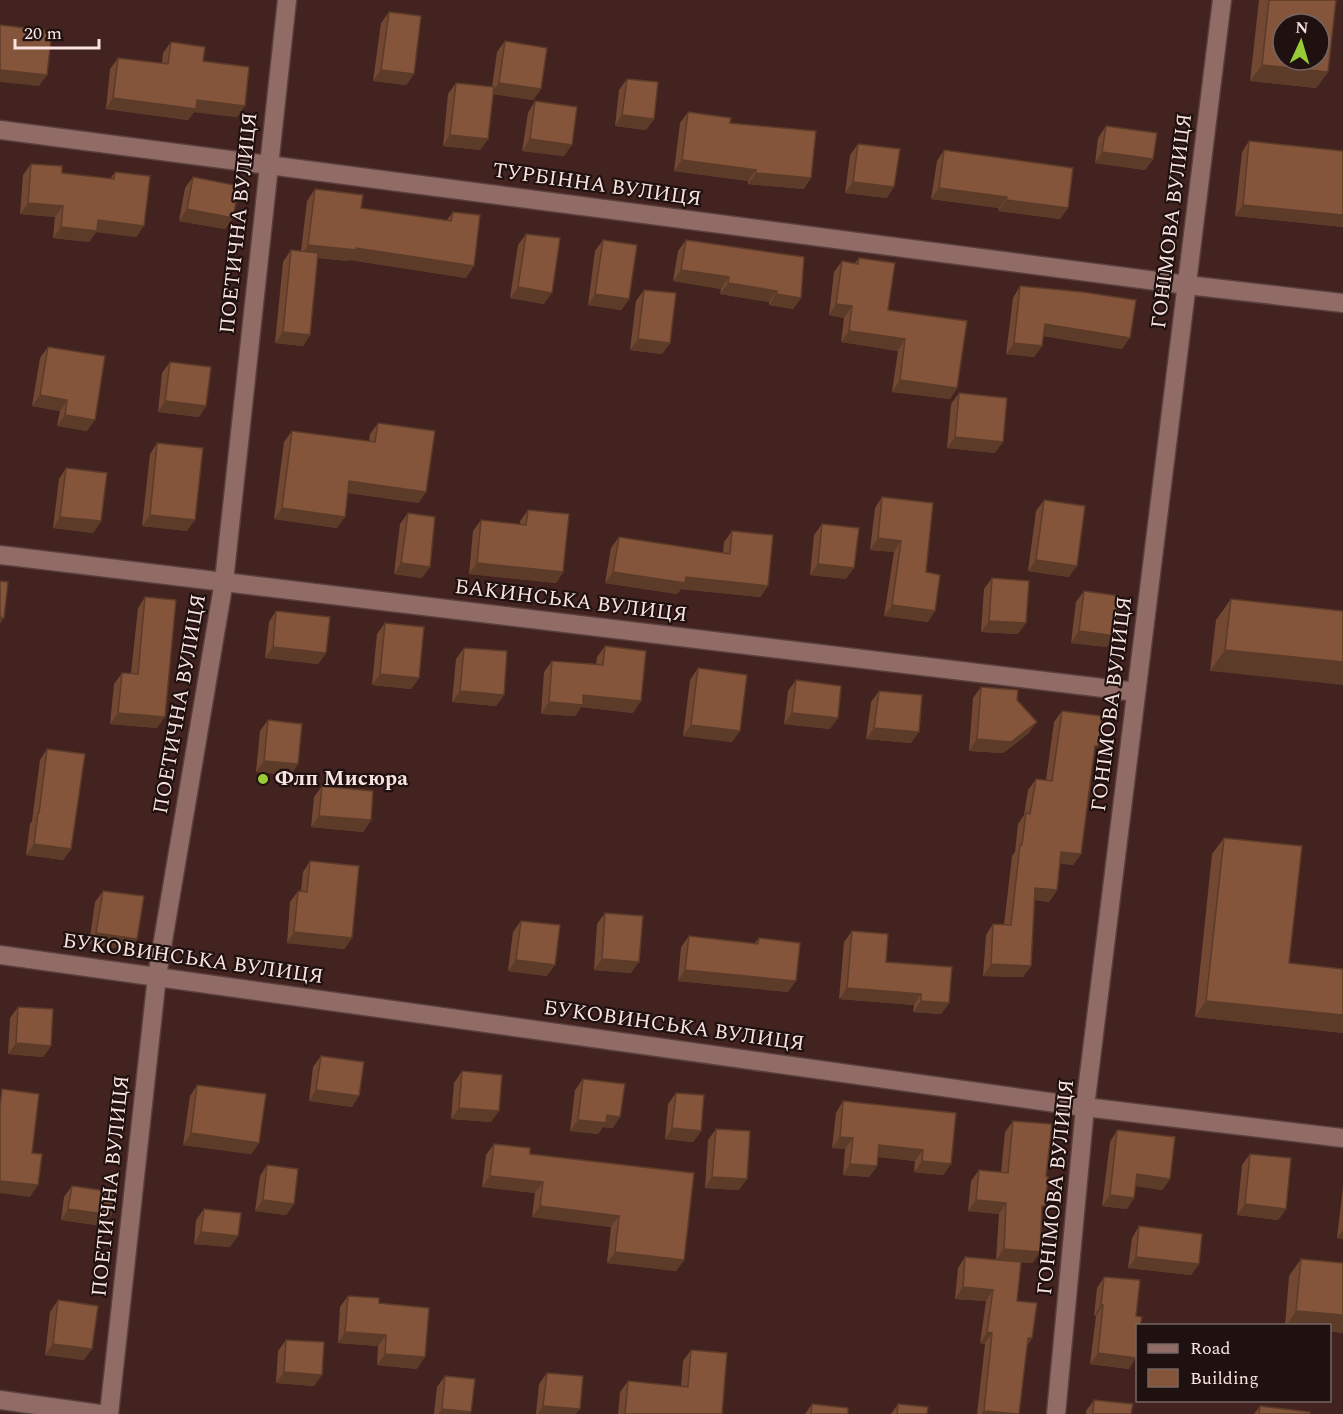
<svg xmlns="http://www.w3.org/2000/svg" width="1343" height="1414" font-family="Spectral,serif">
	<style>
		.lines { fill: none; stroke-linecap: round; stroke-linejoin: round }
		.street-casing { stroke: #593f3d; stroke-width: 21 }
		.street { stroke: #916c66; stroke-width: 18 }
		.wall { fill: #724833 }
		.shaded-wall { fill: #5c3b29 }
		.building { fill: #84543b; stroke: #5c3b29; stroke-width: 1.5; fill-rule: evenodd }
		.poi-dot { fill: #97cc38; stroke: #1f110f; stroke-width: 2 }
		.labels { text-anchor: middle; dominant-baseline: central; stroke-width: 4.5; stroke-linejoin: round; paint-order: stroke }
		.street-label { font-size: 21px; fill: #f9e3e0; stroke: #1f110f }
		.poi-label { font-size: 21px; font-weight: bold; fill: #f9e3e0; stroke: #1f110f; text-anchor: start }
	</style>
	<rect width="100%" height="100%" fill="#42231f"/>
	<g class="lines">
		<defs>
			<g id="street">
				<path d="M0 130 1187 285 1343 303"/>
				<path d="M0 555 1136 692"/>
				<path d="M0 955 1085 1107 1343 1138"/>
				<path d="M0 1400 100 1414"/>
				<path d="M109 1414 157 976 224 581 287 0"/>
				<path d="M1056 1414 1085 1107 1222 0"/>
			</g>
		</defs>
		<use href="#street" class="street-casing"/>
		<use href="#street" class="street"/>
	</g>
	<g class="wall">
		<path d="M1259 0H1336L1328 72 1316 88 1250 81Z"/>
		<path d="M389 12 414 74 406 85 373 81 381 23Z"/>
		<path d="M505 41 541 89 533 100 493 94 488 139 480 150 443 146 448 94 456 83 492 87 497 52Z"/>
		<path d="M171 42 203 61 237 117 194 112 188 120 106 109 110 69 118 58 162 63 163 53Z"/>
		<path d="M627 79 654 119 646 130 615 126 619 90Z"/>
		<path d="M535 101 564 156 522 151 528 113Z"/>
		<path d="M688 112 730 123 804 189 748 184V181L674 171 680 123Z"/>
		<path d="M1106 126 1153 159 1145 170 1095 163 1098 138Z"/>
		<path d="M1249 141 1343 151V227L1235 216 1242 152Z"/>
		<path d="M858 144 887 198 845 193 850 155Z"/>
		<path d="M944 150 1068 208 1060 219 998 211 999 208 931 199 937 161Z"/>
		<path d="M31 164 62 173 110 179 115 172 144 226 136 237 96 232 89 242 53 238 55 217 20 214 23 175Z"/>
		<path d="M193 177 233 218 225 229 179 221 185 188Z"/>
		<path d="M315 189 361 208 446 221 453 212 466 278 350 260 348 261 318 258 310 335 303 346 275 343 283 262 291 250 301 251 307 201Z"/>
		<path d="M526 234 544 304 510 298 518 245Z"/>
		<path d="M603 240 629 299 621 310 588 305 595 251Z"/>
		<path d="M686 240 801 298 793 309 769 305V302L720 294 721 289 673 281 678 251Z"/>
		<path d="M859 258 888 310 957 388 950 399 892 392 898 351 841 342 844 318 829 315 834 272 842 261 855 263Z"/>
		<path d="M1020 286 1122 349 1043 336 1042 346 1034 357 1006 354 1013 298Z"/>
		<path d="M644 290 670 343 662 354 630 350 636 301Z"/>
		<path d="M48 347 87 431 57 426 60 411 32 406 40 358Z"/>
		<path d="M170 362 206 406 199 417 158 412 162 373Z"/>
		<path d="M959 393 995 453 947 448 951 404Z"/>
		<path d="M378 423 419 503 348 493 337 528 274 519 284 442 292 431 369 441 370 434Z"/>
		<path d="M157 443 187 531 142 526 150 454Z"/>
		<path d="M66 468 101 521 93 533 53 528 59 479Z"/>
		<path d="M882 497 926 572 928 622 884 616 894 552 870 550 875 508Z"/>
		<path d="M1044 500 1069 577 1028 571 1036 511Z"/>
		<path d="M528 510 563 572 556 583 469 574 473 531 481 520 520 524V521Z"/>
		<path d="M408 513 422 578 394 574 400 524Z"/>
		<path d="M822 524 846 579 810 575 814 535Z"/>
		<path d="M732 531 768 586 760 597 681 589 677 594 605 583 611 548 619 537 723 553 724 542Z"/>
		<path d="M992 578 1018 634 981 632 984 589Z"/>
		<path d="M1084 591 1107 647 1071 643 1076 602Z"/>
		<path d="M145 597 157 728 110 724 114 684 122 673H131L138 608Z"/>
		<path d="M1231 599 1343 611 1210 671 1216 620Z"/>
		<path d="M276 611 326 653 318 664 265 658 269 622Z"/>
		<path d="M385 623 419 678 411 689 372 685 377 634Z"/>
		<path d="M605 646 633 713 581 707 575 716 541 714 544 672 552 661 596 664 597 657Z"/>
		<path d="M464 648 504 695 496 706 452 702 456 659Z"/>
		<path d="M698 668 732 742 683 736 690 680Z"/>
		<path d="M796 680 830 729 784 724 788 691Z"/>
		<path d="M981 687 1017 700 1029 733 1003 753 969 751 973 698Z"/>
		<path d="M879 691 911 743 866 739 871 702Z"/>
		<path d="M1062 711 1094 753 1081 854 1073 865 1060 863 1057 890 1049 902 1035 900 1031 966 1023 977 983 976 986 935 993 924 1004 925 1012 856 1015 852 1018 824 1024 815 1028 790 1036 779 1046 780 1054 722Z"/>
		<path d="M268 720 298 764 290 775 256 772 260 731Z"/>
		<path d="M47 749 71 849 63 860 26 855 30 824 32 821 40 760Z"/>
		<path d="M322 786 371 820 363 832 311 827 314 797Z"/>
		<path d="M1224 838 1289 963 1343 969V1033L1195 1017 1212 854Z"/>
		<path d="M310 861 352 938 344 949 287 943 290 902 298 891H301L303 872Z"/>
		<path d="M103 891 130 950 89 944 95 902Z"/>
		<path d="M605 913 631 973 594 970 597 924Z"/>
		<path d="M521 921 547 976 508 971 513 932Z"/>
		<path d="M852 931 886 962 949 1003 941 1014 913 1012 914 1005 839 999 844 942Z"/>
		<path d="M689 936 755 943 759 938 788 992 678 981 681 947Z"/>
		<path d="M18 1007 51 1046 43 1057 8 1054 10 1018Z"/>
		<path d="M321 1056 352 1107 309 1101 313 1067Z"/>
		<path d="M462 1071 491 1122 451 1119 454 1083Z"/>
		<path d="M583 1079 613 1128 603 1127 598 1134 570 1131 575 1090Z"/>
		<path d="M197 1085 259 1143 251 1154 183 1145 190 1096Z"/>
		<path d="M676 1093 701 1131 693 1142 665 1139 668 1104Z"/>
		<path d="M843 1101 951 1164 943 1175 914 1172 915 1161 878 1157 877 1166 869 1177 843 1175 845 1149 832 1148 836 1113Z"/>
		<path d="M1013 1121 1042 1211 1040 1252 1032 1263 1021 1262 1017 1301 1032 1338 1027 1346 1019 1414H977L985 1344 980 1343 986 1301 955 1299 958 1268 965 1257 996 1260 999 1214 968 1211 971 1181 979 1170 1001 1172 1005 1132Z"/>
		<path d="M716 1129 739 1190 705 1188 708 1140Z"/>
		<path d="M1117 1130 1170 1179 1162 1190 1136 1186 1134 1198 1127 1209 1102 1206 1110 1142Z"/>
		<path d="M494 1144 530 1154 684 1260 676 1271 607 1263 611 1227 532 1217 535 1193 482 1187 486 1155Z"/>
		<path d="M1250 1154 1286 1209 1278 1220 1237 1215 1242 1165Z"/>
		<path d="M267 1165 294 1204 286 1215 255 1211 260 1176Z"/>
		<path d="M72 1186 103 1226 61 1220 64 1197Z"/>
		<path d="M1343 1186V1239L1337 1238Z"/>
		<path d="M204 1209 230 1247 194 1244 196 1220Z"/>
		<path d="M1139 1226 1199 1264 1191 1275 1128 1268 1132 1238Z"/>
		<path d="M1301 1259 1343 1263V1333L1329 1331V1326H1285L1289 1276Z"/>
		<path d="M1104 1277 1136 1316 1129 1369 1090 1364 1096 1316H1094L1097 1288Z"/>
		<path d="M348 1296 379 1303 417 1369 377 1365 378 1346 338 1343 340 1307Z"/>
		<path d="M58 1300 84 1360 45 1355 50 1312Z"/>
		<path d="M286 1340 314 1386 276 1383 278 1351Z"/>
		<path d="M691 1350 722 1414H618L620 1392 628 1381 681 1386 683 1361Z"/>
		<path d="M547 1373 576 1414H536L539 1384Z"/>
		<path d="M445 1376 470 1414H434L437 1387Z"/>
		<path d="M1094 1400 1131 1414H1086V1411Z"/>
		<path d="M812 1404 848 1414H805Z"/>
		<path d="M898 1404 927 1414H891Z"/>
		<path d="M1260 1406 1310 1414H1254Z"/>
	</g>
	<g class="shaded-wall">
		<path d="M1262 65 1328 72 1316 88 1250 81Z"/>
		<path d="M0 70 47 75 39 86 0 82Z"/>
		<path d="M381 70 414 74 406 85 373 81Z"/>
		<path d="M499 83 541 89 533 100 491 94Z"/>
		<path d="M113 98 197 100 245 106 237 117 194 112 188 120 106 109Z"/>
		<path d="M622 115 654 119 646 130 615 126Z"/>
		<path d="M450 135 488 139 480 150 443 146Z"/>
		<path d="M530 139 572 145 564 156 522 151Z"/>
		<path d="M1102 152 1153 159 1145 170 1095 163Z"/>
		<path d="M682 160 756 170 748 181 674 171Z"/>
		<path d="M756 173 811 178 804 189 748 184Z"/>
		<path d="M853 182 894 187 887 198 845 193Z"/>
		<path d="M939 188 1007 197 999 208 931 199Z"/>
		<path d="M1006 200 1068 208 1060 219 998 211Z"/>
		<path d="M28 203 63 206 55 217 20 214Z"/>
		<path d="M1243 205 1343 215V227L1235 216Z"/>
		<path d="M187 209 233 218 225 229 179 221Z"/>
		<path d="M98 220 144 226 136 237 96 232 89 242 53 238 61 227Z"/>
		<path d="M308 245 356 248 474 266 466 278 350 260 348 261 300 256Z"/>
		<path d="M681 270 729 277 721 289 673 281Z"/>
		<path d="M728 283 777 291 769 302 720 294Z"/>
		<path d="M518 287 552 293 544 304 510 298Z"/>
		<path d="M595 294 629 299 621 310 588 305Z"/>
		<path d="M776 294 801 298 793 309 769 305Z"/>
		<path d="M836 304 852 306 844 318 829 315Z"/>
		<path d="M1045 324 1130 338 1122 349 1037 335Z"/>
		<path d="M849 331 905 339 898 351 841 342Z"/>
		<path d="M283 332 310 335 303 346 275 343Z"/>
		<path d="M638 339 670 343 662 354 630 350Z"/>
		<path d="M1014 343 1042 346 1034 357 1006 354Z"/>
		<path d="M900 380 957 388 950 399 892 392Z"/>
		<path d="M40 395 67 400 60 411 32 406Z"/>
		<path d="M165 401 206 406 199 417 158 412Z"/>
		<path d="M65 415 95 420 87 431 57 426Z"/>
		<path d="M955 437 1003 442 995 453 947 448Z"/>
		<path d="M349 481 426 492 419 503 342 492Z"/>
		<path d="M282 508 345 517 337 528 274 519Z"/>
		<path d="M150 515 195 520 187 531 142 526Z"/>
		<path d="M60 517 101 521 93 533 53 528Z"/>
		<path d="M878 538 901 541 894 552 870 550Z"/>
		<path d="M1036 560 1077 566 1069 577 1028 571Z"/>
		<path d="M401 563 430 567 422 578 394 574Z"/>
		<path d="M477 563 563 572 556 583 469 574Z"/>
		<path d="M818 564 854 568 846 579 810 575Z"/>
		<path d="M613 572 686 577 768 586 760 597 681 589 677 594 605 583Z"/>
		<path d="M892 605 935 611 928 622 884 616Z"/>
		<path d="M0 617 4 618 0 624Z"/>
		<path d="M989 621 1026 623 1018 634 981 632Z"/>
		<path d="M1079 631 1115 636 1107 647 1071 643Z"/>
		<path d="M273 647 326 653 318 664 265 658Z"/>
		<path d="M1225 650 1343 662V685L1210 671Z"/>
		<path d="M380 674 419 678 411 689 372 685Z"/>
		<path d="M460 691 504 695 496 706 452 702Z"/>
		<path d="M583 695 641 701 633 713 581 707 575 716 541 714 549 702Z"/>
		<path d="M118 713 165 717 157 728 110 724Z"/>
		<path d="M792 713 838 718 830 729 784 724Z"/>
		<path d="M1037 722 1029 733 1003 753 969 751 977 739Z"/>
		<path d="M691 725 740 731 732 742 683 736Z"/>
		<path d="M874 728 919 732 911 743 866 739Z"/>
		<path d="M264 761 298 764 290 775 256 772Z"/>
		<path d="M319 816 371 820 363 832 311 827Z"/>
		<path d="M34 844 71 849 63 860 26 855Z"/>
		<path d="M1061 852 1081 854 1073 865 1054 863Z"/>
		<path d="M1035 888 1057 890 1049 902 1028 899Z"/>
		<path d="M294 932 352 938 344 949 287 943Z"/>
		<path d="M96 933 137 939 130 950 89 944Z"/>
		<path d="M602 959 639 962 631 973 594 970Z"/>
		<path d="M516 960 555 965 547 976 508 971Z"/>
		<path d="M991 964 1031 966 1023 977 983 976Z"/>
		<path d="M685 970 796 981 788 992 678 981Z"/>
		<path d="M847 988 921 994 914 1005 839 999Z"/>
		<path d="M921 1001 949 1003 941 1014 913 1012Z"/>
		<path d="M1206 1001 1343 1015V1033L1195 1017Z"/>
		<path d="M16 1043 51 1046 43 1057 8 1054Z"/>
		<path d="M316 1090 359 1096 352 1107 309 1101Z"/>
		<path d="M459 1108 499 1111 491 1122 451 1119Z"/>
		<path d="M607 1115 620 1117 613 1128 603 1127 598 1134 570 1131 578 1120Z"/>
		<path d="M672 1128 701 1131 693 1142 665 1139Z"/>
		<path d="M191 1133 259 1143 251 1154 183 1145Z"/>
		<path d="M840 1137 853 1138 845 1149 832 1148Z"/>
		<path d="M879 1145 923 1150 915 1161 871 1156Z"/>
		<path d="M922 1161 951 1164 943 1175 914 1172Z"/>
		<path d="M850 1164 877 1166 869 1177 843 1175Z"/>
		<path d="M1137 1174 1170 1179 1162 1190 1129 1185Z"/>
		<path d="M490 1176 543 1182 535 1193 482 1187Z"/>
		<path d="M712 1177 747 1179 739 1190 705 1188Z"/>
		<path d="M0 1181 38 1185 30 1197 0 1193Z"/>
		<path d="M1110 1195 1134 1198 1127 1209 1102 1206Z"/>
		<path d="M263 1200 294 1204 286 1215 255 1211Z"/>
		<path d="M976 1200 1006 1203 999 1214 968 1211Z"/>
		<path d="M1245 1204 1286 1209 1278 1220 1237 1215Z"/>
		<path d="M540 1206 619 1216 611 1227 532 1217Z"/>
		<path d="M68 1209 111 1215 103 1226 61 1220Z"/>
		<path d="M1343 1230V1239L1337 1238Z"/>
		<path d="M201 1232 238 1236 230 1247 194 1244Z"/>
		<path d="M1004 1249 1040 1252 1032 1263 996 1260Z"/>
		<path d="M615 1252 684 1260 676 1271 607 1263Z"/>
		<path d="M1136 1257 1199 1264 1191 1275 1128 1268Z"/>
		<path d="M963 1287 993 1290 986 1301 955 1299Z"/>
		<path d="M1101 1305H1103L1096 1316H1094Z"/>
		<path d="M1296 1311 1343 1315V1333L1329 1331V1326H1286Z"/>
		<path d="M345 1332 386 1335 378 1346 338 1343Z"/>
		<path d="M987 1332 992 1333 985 1344 980 1343Z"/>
		<path d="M1028 1338H1032L1024 1349Z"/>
		<path d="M53 1344 92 1349 84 1360 45 1355Z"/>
		<path d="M1098 1353 1136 1358 1129 1369 1090 1364Z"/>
		<path d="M385 1354 425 1357 417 1369 377 1365Z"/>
		<path d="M284 1372 322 1375 314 1386 276 1383Z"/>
		<path d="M543 1406 580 1409 576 1414H538Z"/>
		<path d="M442 1409 471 1412 470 1414H438Z"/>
		<path d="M984 1411 1019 1414H981Z"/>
	</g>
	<g class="building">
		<path d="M1269 0H1336L1328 72 1262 65ZM1283 24H1319V60H1283Z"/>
		<path d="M389 12 421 16 414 74 381 70Z"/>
		<path d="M0 25 52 31 47 75 0 70Z"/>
		<path d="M505 41 547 48 541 89 499 83Z"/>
		<path d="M171 42 205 47 203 61 249 67 245 106 197 100 196 109 113 98 118 58 168 64Z"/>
		<path d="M627 79 658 82 654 119 622 115Z"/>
		<path d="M456 83 494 87 488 139 450 135Z"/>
		<path d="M535 101 577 107 572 145 530 139Z"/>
		<path d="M688 112 731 118 730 123 816 131 811 178 756 173V170L682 160Z"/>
		<path d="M1106 126 1157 133 1153 159 1102 152Z"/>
		<path d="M1249 141 1343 151V215L1243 205Z"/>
		<path d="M858 144 900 149 894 187 853 182Z"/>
		<path d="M944 150 1073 168 1068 208 1006 200 1007 197 939 188Z"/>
		<path d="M31 164 62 166V173L114 179 115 172 150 176 144 226 98 220 97 231 61 227 63 206 28 203Z"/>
		<path d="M193 177 239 186 233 218 187 209Z"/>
		<path d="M315 189 363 195 361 208 451 221 453 212 480 215 474 266 356 248V250L308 245Z"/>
		<path d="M526 234 560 238 552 293 518 287Z"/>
		<path d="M603 240 637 245 629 299 595 294Z"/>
		<path d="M686 240 804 257 801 298 776 294 777 291 728 283 729 277 681 270Z"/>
		<path d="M291 250 318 253 310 335 283 332Z"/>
		<path d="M859 258 895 263 888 310 967 321 957 388 900 380 905 339 849 331 852 306 836 304 842 261 858 264Z"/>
		<path d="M1020 286 1083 292 1136 300 1130 338 1045 324 1042 346 1014 343Z"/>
		<path d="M644 290 676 293 670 343 638 339Z"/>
		<path d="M48 347 105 356 95 420 65 415 67 400 40 395Z"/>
		<path d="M170 362 211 367 206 406 165 401Z"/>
		<path d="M959 393 1007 398 1003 442 955 437Z"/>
		<path d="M378 423 435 431 426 492 349 481 345 517 282 508 292 431 375 442Z"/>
		<path d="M157 443 203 448 195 520 150 515Z"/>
		<path d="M66 468 107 473 101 521 60 517Z"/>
		<path d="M882 497 933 503 926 572 940 575 935 611 892 605 901 541 878 538Z"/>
		<path d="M1044 500 1085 506 1077 566 1036 560Z"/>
		<path d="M528 510 569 514 563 572 477 563 481 520 526 525Z"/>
		<path d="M408 513 435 517 430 567 401 563Z"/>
		<path d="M822 524 859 528 854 568 818 564Z"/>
		<path d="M732 531 773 535 768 586 686 577 685 583 613 572 619 537 730 554Z"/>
		<path d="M992 578 1029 581 1026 623 989 621Z"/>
		<path d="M0 581 8 582 4 618 0 617Z"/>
		<path d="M1084 591 1120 596 1115 636 1079 631Z"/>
		<path d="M145 597 176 600 165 717 118 713 122 673 138 674Z"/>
		<path d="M1231 599 1343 611V662L1225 650Z"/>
		<path d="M276 611 330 617 326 653 273 647Z"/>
		<path d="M385 623 424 627 419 678 380 674Z"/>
		<path d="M605 646 646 651 641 701 583 695V705L549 702 552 661 603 665Z"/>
		<path d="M464 648 507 651 504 695 460 691Z"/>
		<path d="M698 668 747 675 740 731 691 725Z"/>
		<path d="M796 680 841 686 838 718 792 713Z"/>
		<path d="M981 687 1018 690 1017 700 1037 722 1011 742 977 739Z"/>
		<path d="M879 691 922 695 919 732 874 728Z"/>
		<path d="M1062 711 1102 716 1098 746H1095L1081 854 1061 852 1057 890 1035 888 1031 966 991 964 993 924 1011 925 1020 845H1022L1026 813 1030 814 1036 779 1052 781Z"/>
		<path d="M268 720 302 724 298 764 264 761Z"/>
		<path d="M47 749 85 754 71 849 34 844 38 813H39Z"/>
		<path d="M322 786 373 791 371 820 319 816Z"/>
		<path d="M1224 838 1302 846 1289 963 1343 969V1015L1206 1001Z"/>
		<path d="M310 861 359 866 352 938 294 932 298 891 307 892Z"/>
		<path d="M103 891 144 896 137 939 96 933Z"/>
		<path d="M605 913 643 916 639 962 602 959Z"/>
		<path d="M521 921 560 925 555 965 516 960Z"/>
		<path d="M852 931 888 934 886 962 952 967 949 1003 921 1001V994L847 988Z"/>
		<path d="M689 936 758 944 759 938 800 943 796 981 685 970Z"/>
		<path d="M18 1007 53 1009 51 1046 16 1043Z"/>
		<path d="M321 1056 364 1062 359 1096 316 1090Z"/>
		<path d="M462 1071 502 1075 499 1111 459 1108Z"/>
		<path d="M583 1079 625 1084 620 1117 607 1115 606 1123 578 1120Z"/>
		<path d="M197 1085 266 1094 259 1143 191 1133Z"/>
		<path d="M2 1089 39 1094 32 1153 42 1154 38 1185 0 1181V1106Z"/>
		<path d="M676 1093 704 1095 701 1131 672 1128Z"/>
		<path d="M843 1101 956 1113 951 1164 922 1161 923 1150 879 1145 877 1166 850 1164 853 1138 840 1137Z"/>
		<path d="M1013 1121 1052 1124 1046 1176 1048 1177 1045 1206H1042L1040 1252 1004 1249 1006 1203 976 1200 979 1170 1008 1173Z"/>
		<path d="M716 1129 750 1131 747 1179 712 1177Z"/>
		<path d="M1117 1130 1175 1137 1170 1179 1137 1174 1134 1198 1110 1195Z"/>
		<path d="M494 1144 530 1148V1154L694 1173 684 1260 615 1252 619 1216 540 1206 543 1182 490 1176Z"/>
		<path d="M1250 1154 1291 1158 1286 1209 1245 1204Z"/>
		<path d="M267 1165 298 1169 294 1204 263 1200Z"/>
		<path d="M72 1186 114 1192 111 1215 68 1209Z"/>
		<path d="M204 1209 241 1213 238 1236 201 1232Z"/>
		<path d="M1139 1226 1202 1234 1199 1264 1136 1257Z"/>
		<path d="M965 1257 1021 1262 1017 1301 1037 1303 1032 1338H1028L1019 1414 984 1411 992 1333 987 1332 993 1290 963 1287Z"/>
		<path d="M1301 1259 1343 1263V1315L1296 1311Z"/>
		<path d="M1104 1277 1140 1280 1136 1316 1142 1317 1140 1326H1137V1349L1136 1358 1098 1353 1103 1305H1101Z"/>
		<path d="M348 1296 379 1298V1303L429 1308 425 1357 385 1354 386 1335 345 1332Z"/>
		<path d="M58 1300 98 1306 92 1349 53 1344Z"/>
		<path d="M286 1340 324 1342 322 1375 284 1372Z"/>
		<path d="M691 1350 727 1353 722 1414H625L628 1381 688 1387Z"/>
		<path d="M547 1373 583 1376 580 1409 543 1406Z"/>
		<path d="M445 1376 475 1379 471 1412 442 1409Z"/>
		<path d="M1094 1400 1133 1404 1131 1414H1093Z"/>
		<path d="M812 1404 848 1408V1414H811Z"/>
		<path d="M898 1404 928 1407 927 1414H897Z"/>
		<path d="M1260 1406 1310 1412V1414H1259Z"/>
	</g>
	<circle class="poi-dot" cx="263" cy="779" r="6"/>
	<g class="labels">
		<g class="street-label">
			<text transform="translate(597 185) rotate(8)">ТУРБІННА ВУЛИЦЯ</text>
			<text transform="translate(1172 221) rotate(-83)">ГОНІМОВА ВУЛИЦЯ</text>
			<text transform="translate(239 223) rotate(-84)">ПОЕТИЧНА ВУЛИЦЯ</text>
			<text transform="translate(571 601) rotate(7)">БАКИНСЬКА ВУЛИЦЯ</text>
			<text transform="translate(180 704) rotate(-80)">ПОЕТИЧНА ВУЛИЦЯ</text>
			<text transform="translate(1112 704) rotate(-83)">ГОНІМОВА ВУЛИЦЯ</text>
			<text transform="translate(193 959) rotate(8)">БУКОВИНСЬКА ВУЛИЦЯ</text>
			<text transform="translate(674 1026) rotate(8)">БУКОВИНСЬКА ВУЛИЦЯ</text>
			<text transform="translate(111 1186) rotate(-84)">ПОЕТИЧНА ВУЛИЦЯ</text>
			<text transform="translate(1056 1187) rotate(-84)">ГОНІМОВА ВУЛИЦЯ</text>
		</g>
		<g class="poi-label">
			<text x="275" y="779">Флп Мисюра</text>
		</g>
	</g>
	<rect x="1136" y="1324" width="195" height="78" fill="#1f110f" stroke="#766563" stroke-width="1.5"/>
	<rect x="1148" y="1344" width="30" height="9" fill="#916c66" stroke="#766563" stroke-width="1.5"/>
	<text x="1190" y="1354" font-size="18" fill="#f9e3e0">Road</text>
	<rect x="1148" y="1369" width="30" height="18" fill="#84543b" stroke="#766563" stroke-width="1.5"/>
	<text x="1190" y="1384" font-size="18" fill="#f9e3e0">Building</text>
	<g transform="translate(1301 42) rotate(4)"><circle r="28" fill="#1f110f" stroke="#766563" stroke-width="1.5"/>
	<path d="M0-4.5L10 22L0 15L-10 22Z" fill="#97cc38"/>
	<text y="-9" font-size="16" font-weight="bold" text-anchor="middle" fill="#f9e3e0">N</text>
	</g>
	<path d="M15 39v9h84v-9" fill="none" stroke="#f9e3e0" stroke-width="3"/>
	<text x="24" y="39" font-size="18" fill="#f9e3e0" stroke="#1f110f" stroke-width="4.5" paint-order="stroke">20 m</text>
</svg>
